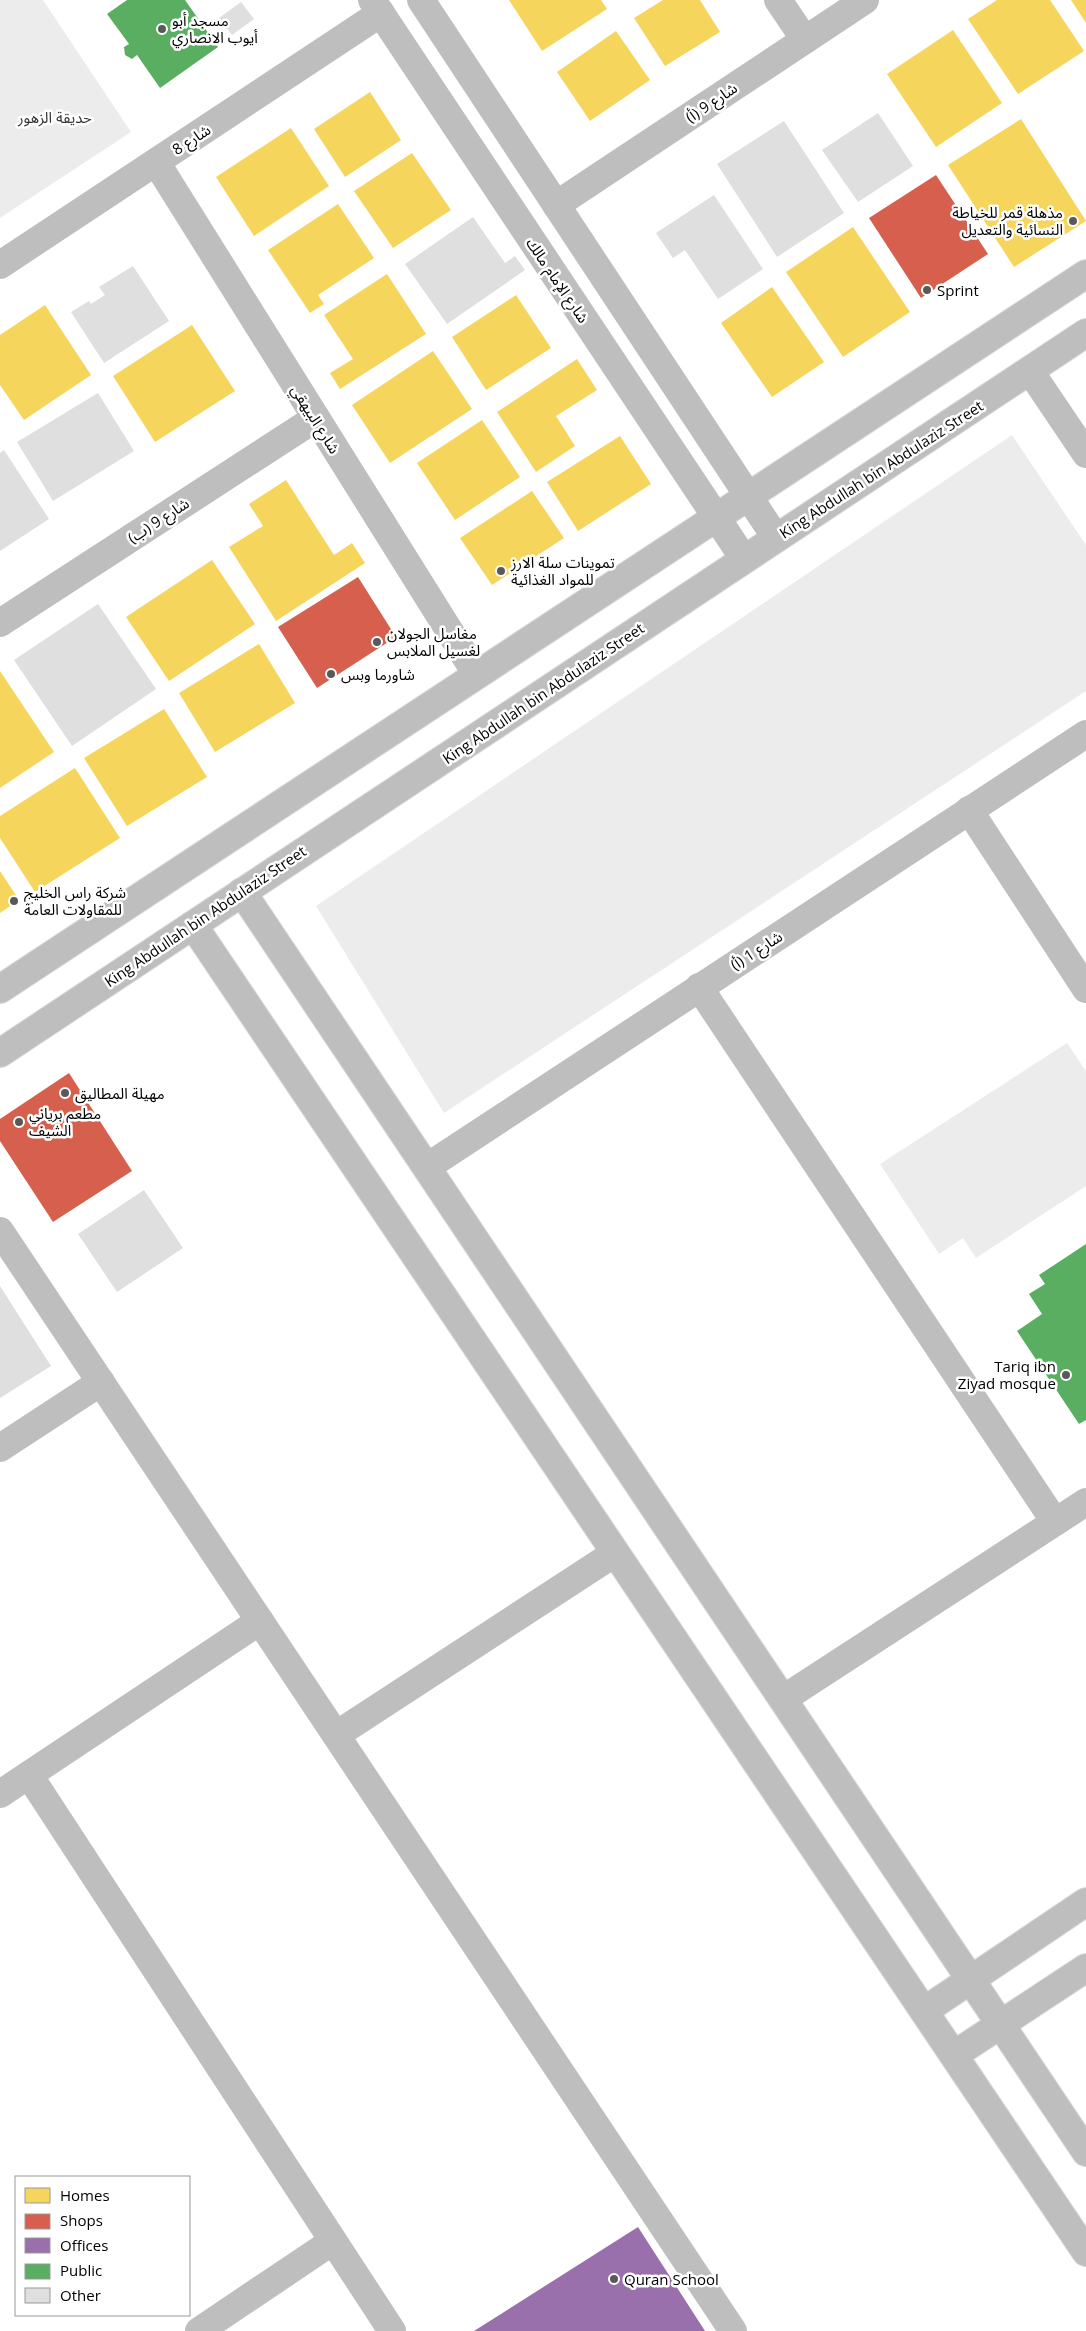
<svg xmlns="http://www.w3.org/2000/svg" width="1086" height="2331" font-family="'Open Sans','Noto Sans Arabic',sans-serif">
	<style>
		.green { fill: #ececec }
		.homes { fill: #f6d55c }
		.shops { fill: #d6604d }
		.offices { fill: #9970ab }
		.public { fill: #5aae61 }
		.building { fill: #dfdfdf }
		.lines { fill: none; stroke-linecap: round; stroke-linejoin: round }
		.major-casing { stroke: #dbdbdb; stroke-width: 30 }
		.minor { stroke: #bebebe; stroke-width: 28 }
		.major { stroke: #bebebe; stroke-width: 28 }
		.poi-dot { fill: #595959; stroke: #fff; stroke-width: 2 }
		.labels { text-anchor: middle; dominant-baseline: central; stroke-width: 5; stroke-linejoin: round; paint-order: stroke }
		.poi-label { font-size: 15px; fill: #000; stroke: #fff; text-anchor: start }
		.street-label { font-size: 15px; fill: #000; stroke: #fff }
		.park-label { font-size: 15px; fill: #333; stroke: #fff }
	</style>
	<rect width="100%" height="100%" fill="#fff"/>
	<g class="green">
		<path d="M0 0H43L131 132 0 218Z"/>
		<path d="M1012 435 1086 545V691L444 1113 316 906Z"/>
		<path d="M1067 1043 1086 1071V1186L976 1258 963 1238 939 1254 880 1164Z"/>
	</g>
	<g class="homes">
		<path d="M509 0H601L607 9 542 51Z"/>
		<path d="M663 0H700L720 32 665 66 634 18Z"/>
		<path d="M997 0H1050L1084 51 1018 94 968 19Z"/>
		<path d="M1071 0H1086V23Z"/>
		<path d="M953 30 1002 103 936 147 887 74Z"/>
		<path d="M616 31 650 80 590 121 557 72Z"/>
		<path d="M370 92 401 140 345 177 314 129Z"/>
		<path d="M1021 119 1086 221 1014 267 948 165Z"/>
		<path d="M291 128 329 186 254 236 216 177Z"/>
		<path d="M412 153 451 210 393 248 354 191Z"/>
		<path d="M338 204 374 258 318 295 324 304 310 313 268 250Z"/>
		<path d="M853 227 910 312 843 357 786 272Z"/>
		<path d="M387 274 426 334 340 389 330 373 353 359 324 315Z"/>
		<path d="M772 287 824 362 772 397 721 323Z"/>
		<path d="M516 295 551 348 486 390 452 337Z"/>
		<path d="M45 305 91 375 24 420 0 385V335Z"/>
		<path d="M192 325 235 391 155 442 113 376Z"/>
		<path d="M433 351 472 409 390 463 352 405Z"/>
		<path d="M577 359 597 390 556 416 575 446 536 472 497 412Z"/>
		<path d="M482 420 520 477 455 520 417 463Z"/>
		<path d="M620 436 651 484 578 531 547 482Z"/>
		<path d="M286 480 334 555 352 543 365 563 276 621 229 547 263 526 249 504Z"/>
		<path d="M532 491 564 538 492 585 460 538Z"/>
		<path d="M212 560 255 624 169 681 126 617Z"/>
		<path d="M259 644 295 703 215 752 179 693Z"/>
		<path d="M0 671 54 752 0 788Z"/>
		<path d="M164 709 207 777 127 826 84 758Z"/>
		<path d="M75 768 120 838 35 892 0 838V816Z"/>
		<path d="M0 871 19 900 0 913Z"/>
	</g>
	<g class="shops">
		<path d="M936 175 988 254 921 298 869 218Z"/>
		<path d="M358 577 396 637 317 688 278 627Z"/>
		<path d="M69 1073 132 1171 53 1222 0 1141V1119Z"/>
	</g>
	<path class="offices" d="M638 2227 705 2331H474Z"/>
	<g class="public">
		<path d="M127 0H185L218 47 160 88 137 55 132 59 125 55 124 47 129 44 107 14Z"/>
		<path d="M1086 1244V1420L1079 1424 1017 1331 1042 1314 1029 1294 1045 1284 1039 1275Z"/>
	</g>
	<g class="building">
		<path d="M241 2 254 19 232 35 219 18Z"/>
		<path d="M878 113 913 166 858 202 822 150Z"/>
		<path d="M784 121 844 213 777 257 717 164Z"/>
		<path d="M714 195 763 269 718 299 685 250 673 258 656 233Z"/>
		<path d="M473 217 505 263 515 256 525 270 447 324 405 264Z"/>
		<path d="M133 266 169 321 104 363 71 312 89 301 91 304 105 295 99 287Z"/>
		<path d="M98 393 134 451 53 501 17 442Z"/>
		<path d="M4 450 49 519 0 551V453Z"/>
		<path d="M98 604 156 689 72 746 14 660Z"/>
		<path d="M144 1190 183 1248 117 1292 78 1234Z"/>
		<path d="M0 1286 51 1366 0 1398Z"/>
	</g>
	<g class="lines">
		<defs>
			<g id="major">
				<path d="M242 892 1086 2152"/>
				<path d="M193 925 1086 2252"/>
				<path d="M0 989 1086 274"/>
				<path d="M0 1053 1086 333"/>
				<path d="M924 2011 1086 1902"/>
				<path d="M954 2055 1086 1968"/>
			</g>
		</defs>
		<use href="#major" class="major-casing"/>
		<g class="minor">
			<path d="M372 0 744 559"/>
			<path d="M421 0 776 538"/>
			<path d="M778 0 805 40"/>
			<path d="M156 162 477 675"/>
			<path d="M556 205 865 0"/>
			<path d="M0 265 381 13"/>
			<path d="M1030 371 1086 454"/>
			<path d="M0 623 316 418"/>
			<path d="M969 810 1086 989"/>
			<path d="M699 987 1055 1522"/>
			<path d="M427 1167 1086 734"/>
			<path d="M0 1231 733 2331"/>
			<path d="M0 1448 101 1382"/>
			<path d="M783 1699 1086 1502"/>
			<path d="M336 1735 615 1553"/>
			<path d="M29 1775 392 2331"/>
			<path d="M0 1794 260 1621"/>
			<path d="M199 2331 333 2241"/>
		</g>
		<use href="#major" class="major"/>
	</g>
	<g class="poi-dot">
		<circle cx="162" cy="29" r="5"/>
		<circle cx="1073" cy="221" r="5"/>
		<circle cx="927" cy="290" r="5"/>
		<circle cx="501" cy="571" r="5"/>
		<circle cx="377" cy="642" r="5"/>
		<circle cx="331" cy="674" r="5"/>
		<circle cx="14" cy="901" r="5"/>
		<circle cx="65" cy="1093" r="5"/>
		<circle cx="19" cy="1122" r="5"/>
		<circle cx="1066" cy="1375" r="5"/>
		<circle cx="614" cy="2279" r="5"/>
	</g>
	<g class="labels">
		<g class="poi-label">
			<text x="172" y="20">مسجد أبو<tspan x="172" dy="17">أيوب الانصاري</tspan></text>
			<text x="1063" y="212" text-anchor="end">مذهلة قمر للخياطة<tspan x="1063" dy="17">النسائية والتعديل</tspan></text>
			<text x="937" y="290">Sprint</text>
			<text x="511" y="562">تموينات سلة الارز<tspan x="511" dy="17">للمواد الغذائية</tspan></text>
			<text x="387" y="633">مغاسل الجولان<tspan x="387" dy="17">لغسيل الملابس</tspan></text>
			<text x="341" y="674">شاورما وبس</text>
			<text x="24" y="892">شركة راس الخليج<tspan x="24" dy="17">للمقاولات العامة</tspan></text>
			<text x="75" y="1093">مهيلة المطاليق</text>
			<text x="29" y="1113">مطعم برياني<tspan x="29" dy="17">الشيف</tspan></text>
			<text x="1056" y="1366" text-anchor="end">Tariq ibn<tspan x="1056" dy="17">Ziyad mosque</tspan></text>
			<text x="624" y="2279">Quran School</text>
		</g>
		<g class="street-label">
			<text transform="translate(711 102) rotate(-34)">شارع 9 (أ)</text>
			<text transform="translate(191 139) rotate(-33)">شارع 8</text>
			<text transform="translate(558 280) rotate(56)">شارع الإمام مالك</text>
			<text transform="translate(316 419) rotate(58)">شارع البيهقي</text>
			<text transform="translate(881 469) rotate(-33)">King Abdullah bin Abdulaziz Street</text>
			<text transform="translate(158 520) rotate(-33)">شارع 9 (ب)</text>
			<text transform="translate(543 693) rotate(-34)">King Abdullah bin Abdulaziz Street</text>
			<text transform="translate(205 916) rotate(-34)">King Abdullah bin Abdulaziz Street</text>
			<text transform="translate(756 950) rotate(-33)">شارع 1 (أ)</text>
		</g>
		<g class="park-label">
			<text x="55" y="117">حديقة الزهور</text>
		</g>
	</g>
	<rect x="15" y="2176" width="175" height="140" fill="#ffffff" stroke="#999999"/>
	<rect x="25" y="2188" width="25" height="15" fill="#f6d55c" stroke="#999999"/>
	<text x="60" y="2201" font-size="15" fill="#000000">Homes</text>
	<rect x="25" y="2214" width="25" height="15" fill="#d6604d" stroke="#999999"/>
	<text x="60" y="2226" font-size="15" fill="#000000">Shops</text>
	<rect x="25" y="2238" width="25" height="15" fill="#9970ab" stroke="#999999"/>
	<text x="60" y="2251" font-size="15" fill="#000000">Offices</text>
	<rect x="25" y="2264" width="25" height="15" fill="#5aae61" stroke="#999999"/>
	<text x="60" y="2276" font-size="15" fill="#000000">Public</text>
	<rect x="25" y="2288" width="25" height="15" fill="#dfdfdf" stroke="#999999"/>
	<text x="60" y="2301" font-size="15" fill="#000000">Other</text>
</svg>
